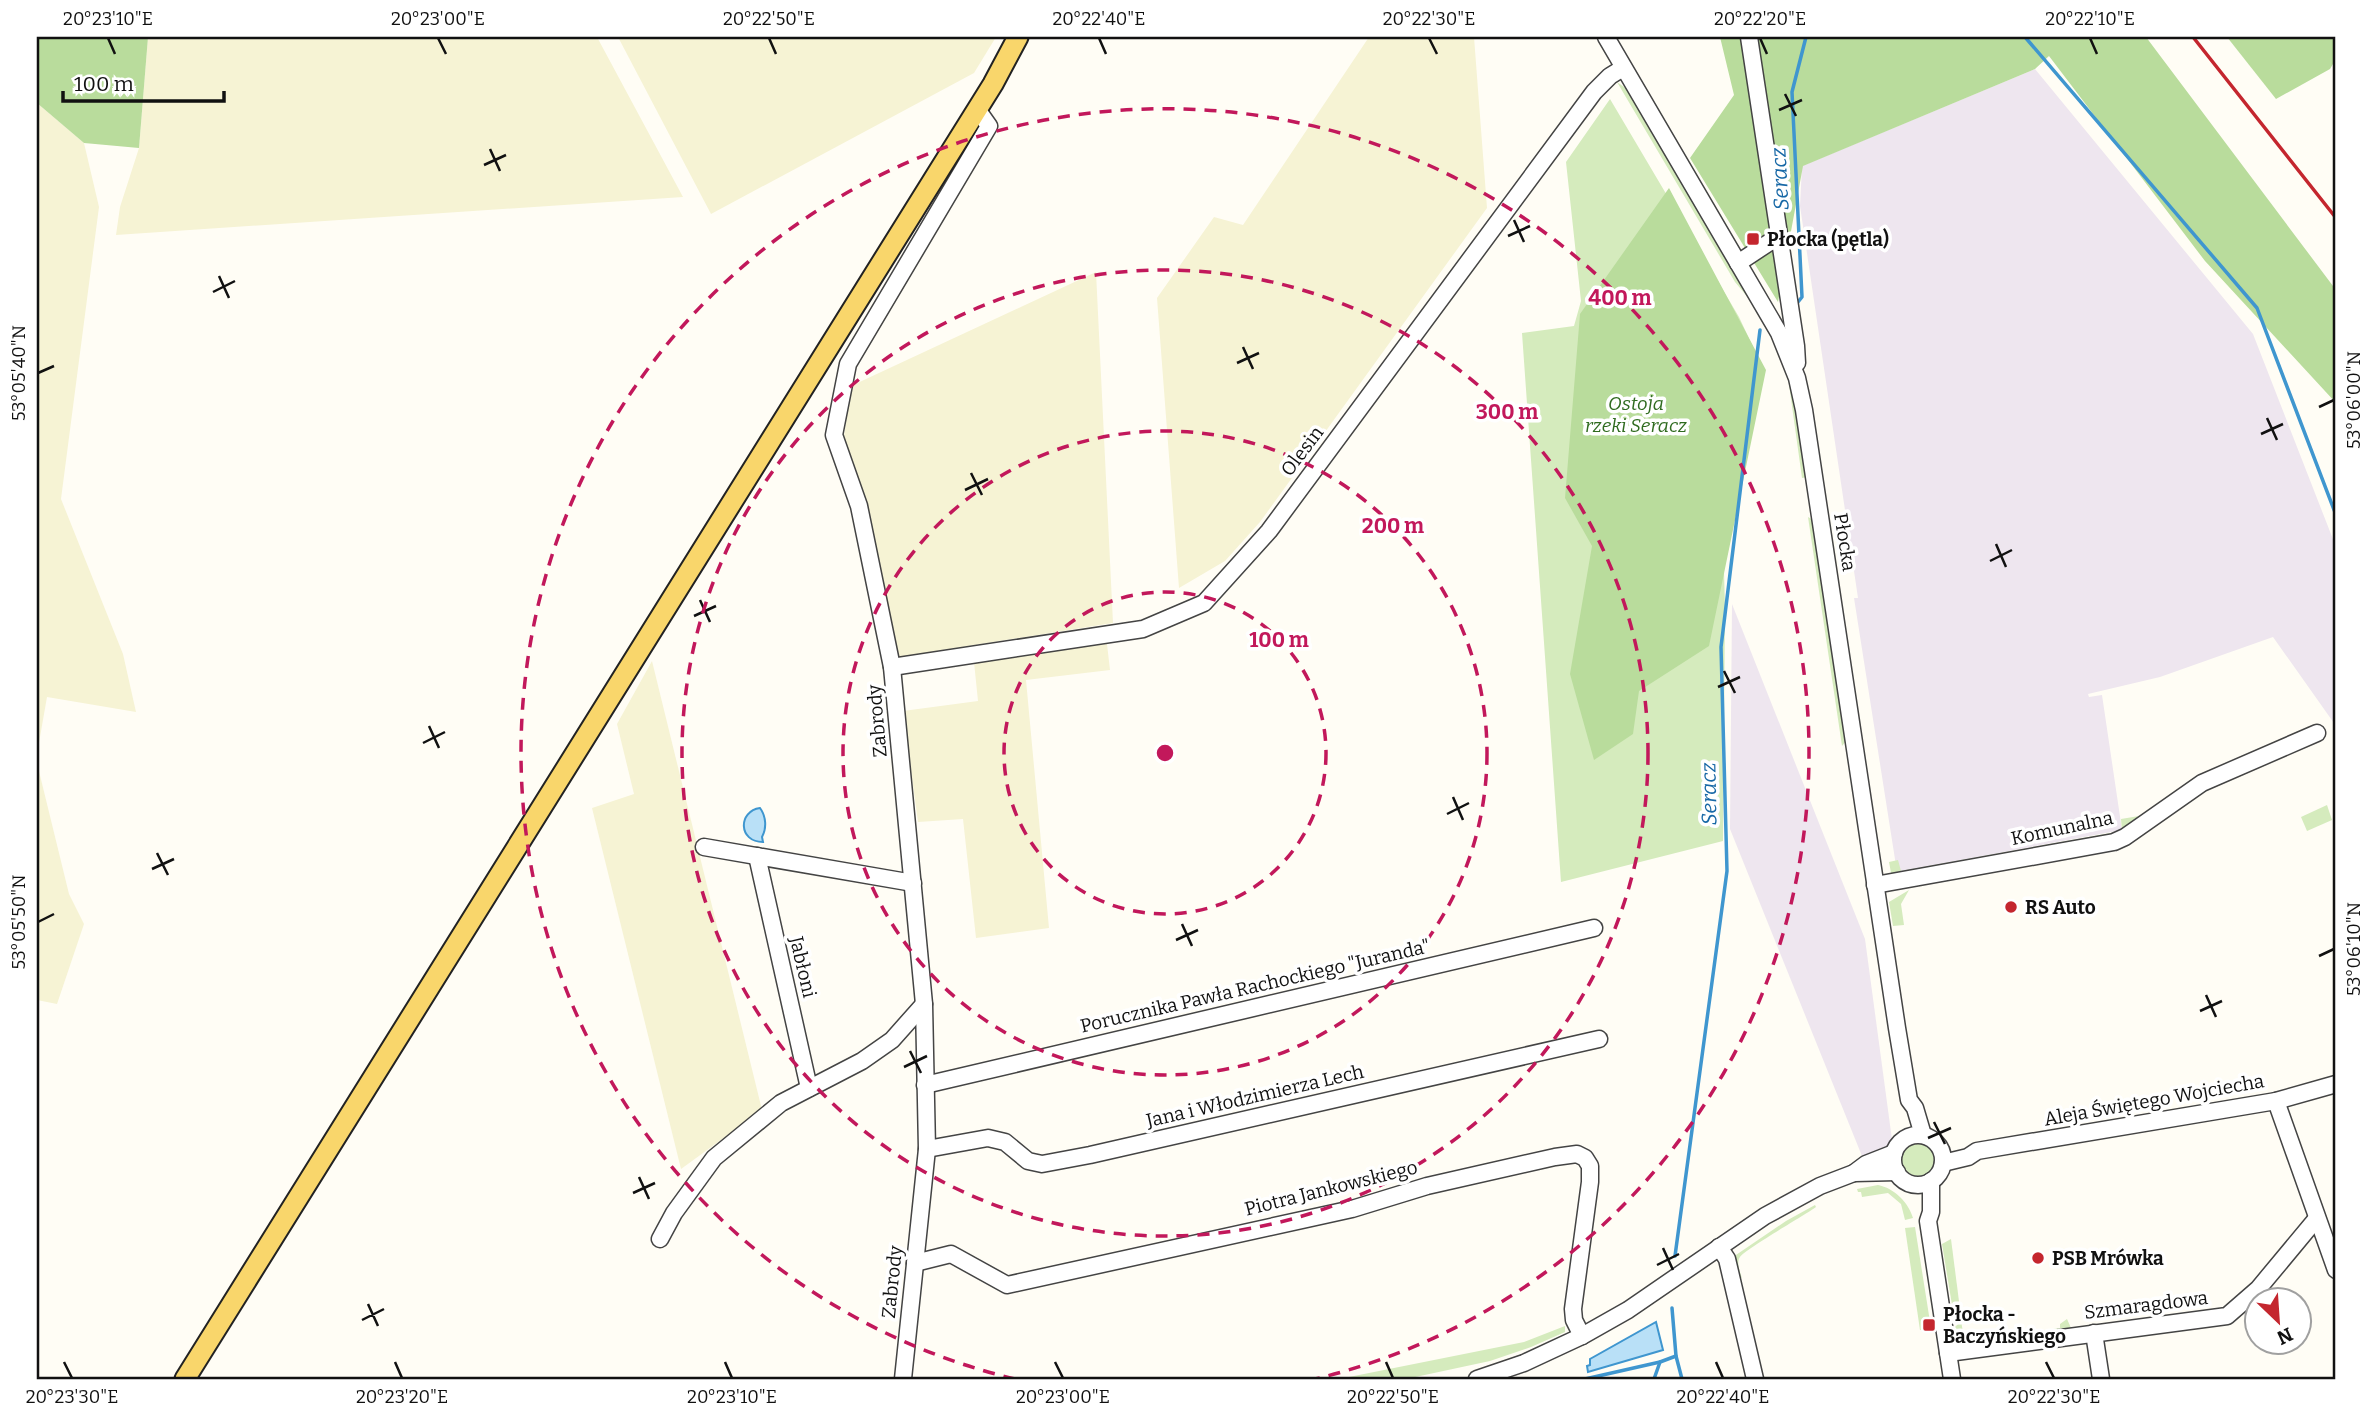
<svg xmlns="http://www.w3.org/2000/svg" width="2373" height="1416" font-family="Bitter,serif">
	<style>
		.industrial { fill: #eee6ef }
		.farmland { fill: #f6f3d4 }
		.green { fill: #d5ebbd }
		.forest { fill: #b9dc9c }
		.water { fill: #b9e0f7; stroke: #3f96cf; stroke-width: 2 }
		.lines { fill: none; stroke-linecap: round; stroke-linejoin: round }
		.stream { stroke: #3f96cf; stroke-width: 3.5 }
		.minor-casing { stroke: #444; stroke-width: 19 }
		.major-casing { stroke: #222; stroke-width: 23 }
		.minor { stroke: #fff; stroke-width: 16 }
		.major { stroke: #f9d66b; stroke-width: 19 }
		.rail { stroke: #c4262e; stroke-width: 3.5 }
		.ticks { fill: none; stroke: #111; stroke-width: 2.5 }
		.ring { fill: none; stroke: #c2185b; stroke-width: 3.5; stroke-dasharray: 12 9 }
		.poi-dot { fill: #c4262e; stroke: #fff; stroke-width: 2.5 }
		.labels { text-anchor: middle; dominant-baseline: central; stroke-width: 7; stroke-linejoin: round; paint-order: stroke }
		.poi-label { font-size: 19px; font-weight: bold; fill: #111; stroke: #fff; text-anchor: start }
		.park-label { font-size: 19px; font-style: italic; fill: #2f6b1f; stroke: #fff }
		.street-label { font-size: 19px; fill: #111; stroke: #fff }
		.water-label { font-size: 21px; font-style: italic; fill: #1768a6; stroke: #fff }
		.centre { fill: #c2185b; stroke: #fff; stroke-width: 3.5 }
		.ring-label { font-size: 21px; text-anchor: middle; font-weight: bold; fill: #c2185b; stroke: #fff; stroke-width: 7; stroke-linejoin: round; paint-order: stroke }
		.neatline { fill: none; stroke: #111; stroke-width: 2.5 }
		.ticks-label { font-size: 18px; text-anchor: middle; fill: #111 }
	</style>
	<rect width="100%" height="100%" fill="#fffdf5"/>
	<g class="industrial">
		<path d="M2035 69 2253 334 2336 547V726L2273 637 2160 677 2088 694 2089 697 2102 695 2122 830 1897 872 1854 598H1858L1800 206 1802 166Z"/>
		<path d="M1732 604 1865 939 1893 1147 1864 1161 1730 829Z"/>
	</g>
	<g class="farmland">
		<path d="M148 37H597L683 197 116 235 120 207 139 148Z"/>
		<path d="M618 37H996L974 73 711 214Z"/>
		<path d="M1369 37H1474L1487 208 1260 522 1225 561 1179 588 1157 298 1214 217 1243 225Z"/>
		<path d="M37 103 84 143 99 207 61 499 123 654 136 712 47 697 37 754Z"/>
		<path d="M1096 272 1113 623 899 657 867 502 843 443 851 386Z"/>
		<path d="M1107 644 1110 670 1026 680 1049 928 976 938 963 819 918 822 903 711 978 701 974 662Z"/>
		<path d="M652 661 762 1110 681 1169 592 808 634 794 617 724Z"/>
		<path d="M37 763 69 894 84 924 57 1004 37 1000Z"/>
	</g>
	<g class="green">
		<path d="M1617 82 1627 89 1759 311C1770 330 1781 349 1788 369 1799 404 1803 441 1808 477L1802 478 1787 370 1769 330 1755 306 1735 282Z"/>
		<path d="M1610 99 1739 317 1755 351 1723 536 1725 607 1723 841 1561 882 1522 333 1574 326 1581 301 1566 162Z"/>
		<path d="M1808 517 1813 520 1846 741 1842 746Z"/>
		<path d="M2327 805 2332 820 2307 831 2301 817Z"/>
		<path d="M2139 816V818L2122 834 1892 878 1889 862 1898 860 1901 871 2122 831 2121 819Z"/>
		<path d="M1909 890 1901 904 1904 925 1893 926 1889 902Z"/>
		<circle cx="1918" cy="1160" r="16"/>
		<path d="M1878 1185C1894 1188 1909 1203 1913 1218L1905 1220 1901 1204 1888 1193 1862 1197 1861 1192H1858L1857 1189Z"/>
		<path d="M1815 1205 1816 1207C1805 1215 1744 1250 1740 1257 1736 1262 1740 1272 1742 1278L1737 1275 1733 1257 1786 1221Z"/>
		<path d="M1915 1227 1931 1328 1920 1330 1905 1228Z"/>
		<path d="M1951 1239 1960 1309 1953 1311 1942 1244Z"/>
		<path d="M2067 1319 2071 1328 1965 1343 1957 1340 1955 1327 1961 1321 1963 1332 1970 1341 2060 1328V1324Z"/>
		<path d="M1565 1326V1332L1531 1347 1490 1361 1406 1379H1339L1524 1342Z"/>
	</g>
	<g class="forest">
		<path d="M37 37H148L139 148 84 143 37 103Z"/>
		<path d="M1720 37H2146L2336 290V403L2205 261 2049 56 2035 69 1803 166 1778 302 1690 158 1734 95Z"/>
		<path d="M2227 37H2336V59L2330 69 2276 99Z"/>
		<path d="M1669 188 1766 370 1709 646 1639 691 1633 734 1594 760 1570 674 1592 546 1565 498 1580 314Z"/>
	</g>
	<g class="water">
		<path d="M760 808C766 816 767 828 762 837L763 842C738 842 738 811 760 808Z"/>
		<path d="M1656 1322 1663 1350 1588 1372 1587 1366 1590 1365V1359Z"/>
	</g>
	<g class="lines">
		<g class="stream">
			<path d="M2025 37 2257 308 2336 515"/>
			<path d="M1794 307 1802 297 1792 92 1806 37"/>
			<path d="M1675 1256 1727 871 1721 647 1760 330"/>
			<path d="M1672 1308 1676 1356 1682 1379"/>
			<path d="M1585 1379 1660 1362"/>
			<path d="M1654 1379 1660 1362 1676 1356"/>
		</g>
		<defs>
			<g id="minor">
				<path d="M1606 37 1779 333 1797 378 1804 410 1897 1028 1909 1100 1915 1108 1923 1135"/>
				<path d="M1749 37 1796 346 1797 363"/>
				<path d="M1738 263 1779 236"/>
				<path d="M892 667 1143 629 1204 603 1269 531 1594 92 1610 76 1623 68"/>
				<path d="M704 847 913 883"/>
				<path d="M757 856 809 1088"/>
				<path d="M1875 885 2114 842 2125 837 2202 783 2317 733"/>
				<path d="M925 1085 1594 928"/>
				<path d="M2276 1101 2336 1270"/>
				<circle cx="1918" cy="1160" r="25"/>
				<path d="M927 1149 988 1138 1005 1142 1028 1161 1042 1164 1090 1155 1599 1039"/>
				<path d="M1943 1163 1968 1157 1977 1151 2276 1101 2336 1084"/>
				<path d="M1854 1173 1897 1172"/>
				<path d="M1931 1181V1212L1928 1221 1952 1379"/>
				<path d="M660 1239 674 1213 714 1158 781 1103 862 1061 892 1040 924 1004"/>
				<path d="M1719 1247 1727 1259 1755 1379"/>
				<path d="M915 1263 951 1254 1007 1285 1352 1209 1427 1186 1555 1157 1577 1154 1585 1158 1590 1166V1182L1573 1309 1574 1320 1582 1336"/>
				<path d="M2094 1333 2101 1379"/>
				<path d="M1948 1353 2227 1316 2258 1289 2317 1218"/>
				<path d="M903 1379 927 1149 924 1004 892 667 859 506 834 435 848 364 989 126 977 109"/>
				<path d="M1477 1379 1524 1363 1582 1336 1628 1310 1765 1216 1820 1186 1854 1173 1866 1164 1894 1153"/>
			</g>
			<path id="major" d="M185 1379 993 84 1018 37"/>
		</defs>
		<use href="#minor" class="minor-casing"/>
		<use href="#major" class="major-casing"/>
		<use href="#minor" class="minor"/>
		<use href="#major" class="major"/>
		<path class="rail" d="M2193 37 2336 218"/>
	</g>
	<path class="ticks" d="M108 38 115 54M438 38 446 54M769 38 776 54M1099 38 1106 54M1429 38 1437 54M1760 38 1767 54M2090 38 2097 54M1785 94 1796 116M1779 110 1802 100M490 149 500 171M484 165 506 155M1514 220 1524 242M1508 236 1530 226M219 276 229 298M213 292 235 281M1243 347 1253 369M1237 363 1259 353M38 373 54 366M2319 407 2334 400M2267 418 2277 440M2261 434 2283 424M971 473 982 495M965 490 988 479M1996 544 2006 567M1990 561 2012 550M700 600 710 622M694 616 716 606M1724 671 1735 693M1718 687 1740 677M429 726 439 748M423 743 445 732M1453 797 1463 820M1447 814 1469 803M157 853 168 875M152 869 174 859M38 922 54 914M1182 924 1192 946M1176 940 1198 930M2319 956 2334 949M2206 995 2216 1017M2200 1011 2222 1001M910 1051 921 1073M904 1067 927 1056M1934 1122 1945 1144M1928 1138 1951 1128M639 1177 649 1199M633 1193 655 1183M1663 1248 1673 1270M1657 1265 1679 1254M368 1304 378 1326M362 1320 384 1309M64 1362 72 1378M395 1362 402 1378M725 1362 732 1378M1055 1362 1063 1378M1386 1362 1393 1378M1716 1362 1723 1378M2046 1362 2054 1378"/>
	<g class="ring">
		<circle cx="1165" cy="753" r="161"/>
		<circle cx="1165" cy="753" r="322"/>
		<circle cx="1165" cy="753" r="483"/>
		<path d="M1015 1379A644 644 0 1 1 1315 1379"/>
	</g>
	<g class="poi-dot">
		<rect x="1746" y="232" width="14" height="14" rx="3.5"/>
		<circle cx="2011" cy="907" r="7"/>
		<circle cx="2038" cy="1258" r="7"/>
		<rect x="1922" y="1318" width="14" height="14" rx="3.5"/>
	</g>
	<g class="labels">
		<g class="poi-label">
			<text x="1767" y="239">Płocka (pętla)</text>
			<text x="2025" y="907">RS Auto</text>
			<text x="2052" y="1258">PSB Mrówka</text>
			<text x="1943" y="1314">Płocka -<tspan x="1943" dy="22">Baczyńskiego</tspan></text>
		</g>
		<g class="park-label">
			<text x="1636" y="403">Ostoja<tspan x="1636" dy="22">rzeki Seracz</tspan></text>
		</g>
		<g class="street-label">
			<text transform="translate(1302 451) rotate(-53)">Olesin</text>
			<text transform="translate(1845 542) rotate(81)">Płocka</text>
			<text transform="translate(877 721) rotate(-95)">Zabrody</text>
			<text transform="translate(2062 828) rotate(-12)">Komunalna</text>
			<text transform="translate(803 967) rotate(77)">Jabłoni</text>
			<text transform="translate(1255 986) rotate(-13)">Porucznika Pawła Rachockiego "Juranda"</text>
			<text transform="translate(1255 1096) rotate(-13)">Jana i Włodzimierza Lech</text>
			<text transform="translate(2154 1100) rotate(-10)">Aleja Świętego Wojciecha</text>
			<text transform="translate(1331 1188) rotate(-14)">Piotra Jankowskiego</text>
			<text transform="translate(892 1282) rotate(-84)">Zabrody</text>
			<text transform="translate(2146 1305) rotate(-7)">Szmaragdowa</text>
		</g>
		<g class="water-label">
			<text transform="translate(1780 179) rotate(-93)">Seracz</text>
			<text transform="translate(1709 794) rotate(-91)">Seracz</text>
		</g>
	</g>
	<circle cx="1165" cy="753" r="10" class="centre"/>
	<g class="ring-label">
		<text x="1620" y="305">400 m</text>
		<text x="1507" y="419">300 m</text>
		<text x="1393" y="533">200 m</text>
		<text x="1279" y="647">100 m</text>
	</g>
	<rect width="2373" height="1416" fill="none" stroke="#ffffff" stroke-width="77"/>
	<g transform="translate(2278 1321) rotate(155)"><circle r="33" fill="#ffffff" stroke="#a0a0a0" stroke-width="2"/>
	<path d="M0-5L12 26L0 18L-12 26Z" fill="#c4262e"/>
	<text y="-10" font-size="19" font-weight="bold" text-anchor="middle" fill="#111111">N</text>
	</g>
	<path d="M63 91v10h161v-10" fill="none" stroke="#111111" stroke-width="3.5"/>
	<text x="74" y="91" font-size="21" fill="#111111" stroke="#ffffff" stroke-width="5" paint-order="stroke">100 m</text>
	<rect x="38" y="38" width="2296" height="1340" class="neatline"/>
	<g class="ticks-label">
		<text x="108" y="25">20°23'10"E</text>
		<text x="438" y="25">20°23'00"E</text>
		<text x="769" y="25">20°22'50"E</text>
		<text x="1099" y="25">20°22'40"E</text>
		<text x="1429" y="25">20°22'30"E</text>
		<text x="1760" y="25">20°22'20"E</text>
		<text x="2090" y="25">20°22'10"E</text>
		<text transform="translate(19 373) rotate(-90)" y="6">53°05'40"N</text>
		<text transform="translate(2354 400) rotate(-90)" y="6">53°06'00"N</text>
		<text transform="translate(19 922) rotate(-90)" y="6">53°05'50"N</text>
		<text transform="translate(2354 949) rotate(-90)" y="6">53°06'10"N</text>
		<text x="72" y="1403">20°23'30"E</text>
		<text x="402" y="1403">20°23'20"E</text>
		<text x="732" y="1403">20°23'10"E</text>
		<text x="1063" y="1403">20°23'00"E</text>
		<text x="1393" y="1403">20°22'50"E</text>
		<text x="1723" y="1403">20°22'40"E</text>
		<text x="2054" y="1403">20°22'30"E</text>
	</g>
</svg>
